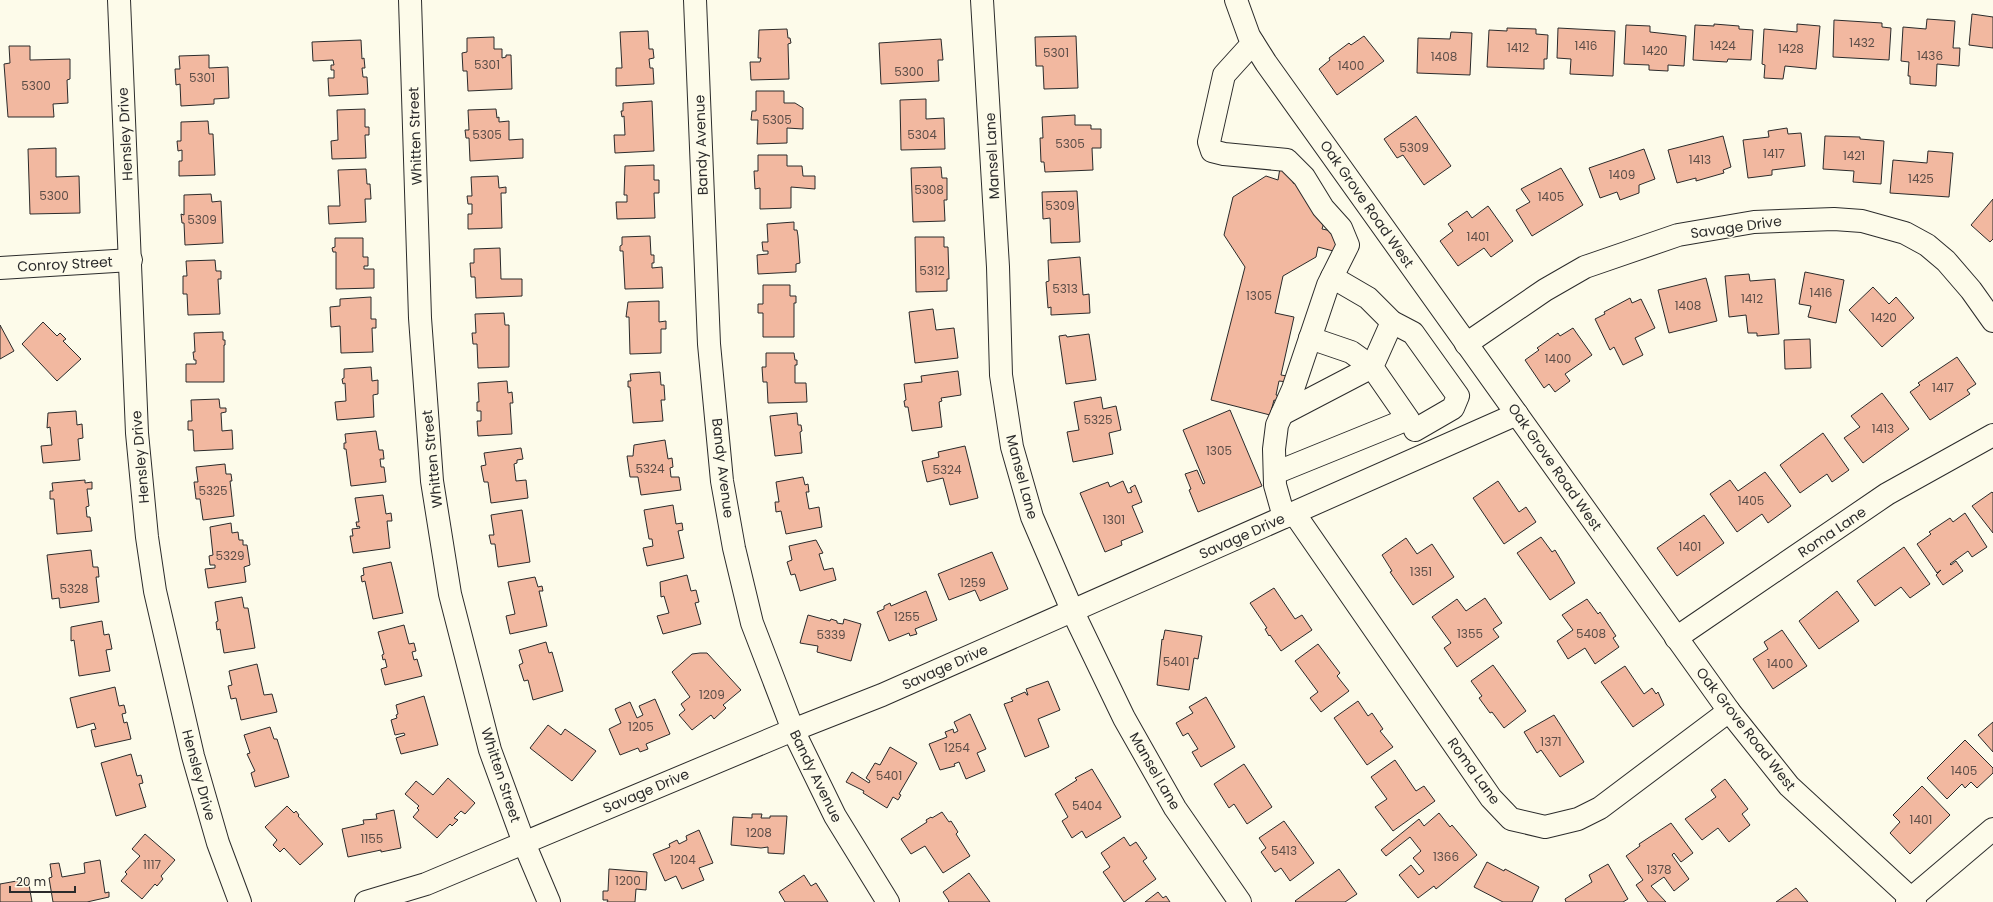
<svg xmlns="http://www.w3.org/2000/svg" width="1993" height="902" font-family="Poppins,sans-serif">
	<style>
		.building { fill: #f2b8a0; stroke: #2b2b2b }
		.lines { fill: none; stroke-linecap: round; stroke-linejoin: round }
		.minor-casing { stroke: #2b2b2b; stroke-width: 24 }
		.minor { stroke: #fdfbea; stroke-width: 22 }
		.labels { text-anchor: middle; dominant-baseline: central; stroke-width: 3; stroke-linejoin: round; paint-order: stroke }
		.number-label { font-size: 12px; fill: #5d4e48 }
		.street-label { font-size: 14px; fill: #2b2b2b; stroke: #fdfbea }
	</style>
	<rect width="100%" height="100%" fill="#fdfbea"/>
	<g class="building">
		<path d="M1972 14 1993 17V48L1969 45Z"/>
		<path d="M1927 19 1955 21 1953 48H1960L1959 66 1937 64 1936 86 1910 84V76H1908L1909 62 1901 61 1903 27 1926 29Z"/>
		<path d="M1834 20 1882 23V27L1891 28 1889 60 1833 57Z"/>
		<path d="M1714 24 1739 26V29L1753 30 1751 60 1728 59 1727 62 1693 60 1695 25 1714 26Z"/>
		<path d="M1797 24 1820 26 1816 69 1785 66 1783 79 1764 78 1765 65 1762 64 1764 29 1797 32Z"/>
		<path d="M1626 25 1650 26V32L1686 36 1684 66 1668 65V71L1649 70V65L1624 64Z"/>
		<path d="M1507 28 1536 29V34L1548 35 1547 59H1544V69L1487 67 1489 30 1507 31Z"/>
		<path d="M1558 28 1615 31 1613 76 1570 74 1571 59 1557 58Z"/>
		<path d="M787 29 788 38H790L791 43 788 44 789 79 751 80 750 62H760L761 58H758L759 30Z"/>
		<path d="M648 31 649 49H653L654 58 649 59 650 68H653L654 84 616 86V68H622L620 32Z"/>
		<path d="M1451 32 1472 33 1470 75 1417 73 1418 38 1450 39Z"/>
		<path d="M1076 36 1078 88 1044 89 1043 66H1036L1035 37Z"/>
		<path d="M1364 36 1384 61 1337 95 1319 69 1330 60 1329 58 1349 43 1351 45Z"/>
		<path d="M494 37V49H502V58L506 57V55H511L512 89 468 91 467 71H463L462 53 467 52V38Z"/>
		<path d="M941 39 943 60H938L939 81 881 84 879 43Z"/>
		<path d="M361 40 362 59 364 58 365 68H362L363 77H367L368 94 329 96 328 78H334V70H331V65H334L333 60 313 61 312 42Z"/>
		<path d="M9 46H30V60L70 59V79L67 80 68 103 53 104 54 117H8L4 64 10 63Z"/>
		<path d="M209 55V68L228 67 229 98 214 99V104L181 106 180 84 176 85 175 69H180L179 56Z"/>
		<path d="M756 91H784V103H795L803 108V129L787 128V143L757 144 758 120H751L752 111H756Z"/>
		<path d="M926 99V119L944 118 945 149 901 150 900 100Z"/>
		<path d="M652 101 654 151 615 153 614 135H625L624 116 622 117 621 111H623V103Z"/>
		<path d="M365 109V127H369V135H365L366 158 332 159 331 141 338 140 337 110Z"/>
		<path d="M496 109 497 118 499 117V122L509 121V140L523 139V158L470 161 469 138H466L465 130H469L468 110Z"/>
		<path d="M1075 115V125H1091V129H1101V148H1092L1093 170 1045 172 1044 162H1041L1040 138H1043L1042 117Z"/>
		<path d="M1416 116 1451 166 1424 185 1403 155 1397 158 1384 139Z"/>
		<path d="M208 121 209 134H213L215 175 179 176V161H182V150L178 151 177 141H181V122Z"/>
		<path d="M1787 128 1788 134 1801 133 1805 166 1772 170V175L1748 178 1743 140 1769 137 1768 131Z"/>
		<path d="M1723 136 1731 167 1723 170 1724 173 1696 181V178L1677 183 1668 150Z"/>
		<path d="M1825 136 1860 137V139L1884 141 1881 184 1853 182 1854 171 1823 169Z"/>
		<path d="M56 148V177L79 176 80 213 30 214 28 149Z"/>
		<path d="M1644 149 1655 179 1639 185V193L1620 200 1617 192 1600 198 1589 168Z"/>
		<path d="M1928 151 1953 153 1949 197 1890 193 1893 160 1927 163Z"/>
		<path d="M758 155H787V166H802L803 176H815V189L791 187V208L760 209V188L755 189 754 171H758Z"/>
		<path d="M654 165V180H659V193H654L655 218 617 219 616 202H627V195H624L625 166Z"/>
		<path d="M941 167 942 178H947V200H944L945 221 913 222 911 168Z"/>
		<path d="M1280 168 1296 172 1293 183 1305 186 1325 219 1322 229 1342 233 1337 252 1318 247 1316 257 1283 276 1275 313 1294 317 1281 375 1287 376 1288 382 1279 381 1276 395 1284 397 1282 403 1274 400 1270 415 1211 400 1245 267 1224 235 1233 197 1266 176 1278 180Z"/>
		<path d="M1561 168 1583 205 1532 236 1516 210 1530 202 1521 189Z"/>
		<path d="M366 169 367 184H370L371 199H365L366 222 329 224 328 206H340L338 170Z"/>
		<path d="M498 176 499 188 506 187V193H501L502 228 468 229V214H472V204H468L467 196H472L471 177Z"/>
		<path d="M1077 191 1080 242 1051 243 1050 218 1043 219 1042 192Z"/>
		<path d="M211 194 212 202 221 201 223 243 185 245 184 223H182L181 214 184 215V195Z"/>
		<path d="M1993 199V239L1990 242 1971 225Z"/>
		<path d="M1488 206 1513 241 1491 257 1484 248 1458 266 1440 241 1453 231 1448 224 1467 211 1472 218Z"/>
		<path d="M794 222V230H797L798 236 800 263 796 264V272L758 274 757 255 768 254V251H763L762 242H768L767 224Z"/>
		<path d="M650 236 651 255H654V263H652V268L662 267 663 288 625 289 623 251H620V246L622 245V237Z"/>
		<path d="M915 237H944V247H948L949 279H947V291L916 292Z"/>
		<path d="M335 238H363V257H368V266H364V269H374V288L336 289V252H333L332 248 335 247Z"/>
		<path d="M500 248 501 279H522V296L476 298 475 277H471L470 263H474V249Z"/>
		<path d="M1080 257 1083 295 1089 294 1090 313 1051 315V307L1048 308 1046 282 1049 281 1048 260Z"/>
		<path d="M215 260 216 271H221V279H218L220 314 188 315 187 294H183V276H187L186 261Z"/>
		<path d="M1805 272 1844 280 1836 323 1808 317 1811 306 1799 304Z"/>
		<path d="M1749 274 1750 281 1775 279 1779 334 1757 336V333H1748L1746 315 1729 317 1725 276Z"/>
		<path d="M1706 278 1717 321 1669 333 1658 290Z"/>
		<path d="M763 285H790V296H796V303H794V337H763V313H758V304H763Z"/>
		<path d="M1873 287 1889 304 1896 297 1914 318 1882 347 1849 310Z"/>
		<path d="M371 297V319H376V328H372L373 352 341 353 340 326 331 327 330 307 340 306V299Z"/>
		<path d="M1630 298 1632 303 1641 299 1655 328 1635 338 1643 355 1623 365 1614 347 1610 350 1595 319 1605 314 1604 312Z"/>
		<path d="M659 301V322L666 321V329H661V353L630 354 629 317H626L628 302Z"/>
		<path d="M933 309 936 330 954 328 958 358 915 363 909 312Z"/>
		<path d="M504 313 505 325H509V367L478 368 477 344H473L472 333H476L475 314Z"/>
		<path d="M43 322 57 336 60 333 66 339 63 341 81 359 57 381 22 344Z"/>
		<path d="M0 325 14 351 0 359Z"/>
		<path d="M1573 328 1592 355 1565 374 1570 381 1555 392 1549 384 1544 388 1525 360 1539 350 1537 348 1558 333 1560 336Z"/>
		<path d="M223 332V340H225V345H224V382H186V364H196V360H194L193 352H195L194 333Z"/>
		<path d="M1089 334 1096 380 1066 384 1059 336 1066 335 1067 337Z"/>
		<path d="M1810 339 1811 368 1785 369 1784 340Z"/>
		<path d="M766 353H794L795 360H797V365H795V383H806L807 402 768 403 767 382H763L762 367H766Z"/>
		<path d="M1957 357 1976 384 1967 390 1970 394 1930 420 1910 392 1920 385 1918 383Z"/>
		<path d="M371 367 372 381 378 380V394L373 395 374 417 337 420 335 402 346 401 345 383 343 384 342 379 344 378V369Z"/>
		<path d="M958 371 961 395 941 398 942 401 939 402 942 427 912 431 908 407H905L904 401 906 400 904 384 922 382 921 376Z"/>
		<path d="M660 372 661 385H664L665 400H661L663 421 633 423 630 387H628V381H631L630 374Z"/>
		<path d="M507 381 508 393 512 392 513 403H510L512 434 478 436 477 421H481V411H477V402H479L478 383Z"/>
		<path d="M1882 393 1909 429 1863 463 1844 438 1860 427 1851 416Z"/>
		<path d="M1101 397 1103 409 1116 406 1121 430 1109 433 1113 454 1073 462 1067 432 1079 430 1074 402Z"/>
		<path d="M219 399 220 408H226V412L221 413 222 431 232 430 233 449 194 451 193 430H188V421H192L191 400Z"/>
		<path d="M1230 410 1262 486 1198 512 1189 490 1191 489 1185 474 1197 470 1203 484 1205 483 1183 430Z"/>
		<path d="M76 411 77 425 82 424 83 438 78 439 80 460 43 463 41 446 52 445 50 427 47 428 48 413Z"/>
		<path d="M797 413 798 425H801L802 431 800 432 802 453 775 456 770 416Z"/>
		<path d="M376 431 379 450H383L384 459H380L381 467H384L386 482 351 486 346 449H344V443H346L345 434Z"/>
		<path d="M1823 433 1849 470 1832 482 1827 474 1800 493 1780 465Z"/>
		<path d="M665 440 668 459 672 458 673 467 670 468 671 477H679L681 490 641 495 638 477H630L627 456H633L634 445Z"/>
		<path d="M965 446 978 498 950 505 943 478 927 482 922 461 939 457 938 452Z"/>
		<path d="M521 448 523 459 517 460V463L514 464 516 481 526 480 528 498 491 503 488 482H484L481 466 486 465 484 453Z"/>
		<path d="M225 464 226 474H231L232 481H230L234 516 203 520 200 499H196L194 482H198L196 467Z"/>
		<path d="M1765 472 1791 506 1768 523 1762 514 1737 532 1710 494 1730 480 1738 491Z"/>
		<path d="M803 477 805 485 808 484 809 492H806L809 509 819 507 822 527 786 534 781 511 776 512 775 502H779L776 482Z"/>
		<path d="M85 480V483L92 482V489H87L89 506 86 507 87 517H90L92 531 57 534 54 499H50V491H53L52 483Z"/>
		<path d="M1123 481 1128 493 1132 492 1130 488 1135 485 1142 502 1132 506 1143 532 1121 541 1122 545 1105 552 1080 493 1108 482 1110 487Z"/>
		<path d="M1498 481 1519 512 1526 507 1536 522 1504 544 1473 498Z"/>
		<path d="M1992 492 1993 493V533L1972 506Z"/>
		<path d="M383 495 386 514 391 513 392 521H387L390 548 353 553 350 536H353L352 529 360 528 359 526 357 527 356 522H359L355 498Z"/>
		<path d="M673 505 676 524 682 523 683 530 678 531 684 558 647 566 643 548 653 546 652 539H649L644 510Z"/>
		<path d="M522 510 530 562 498 567 495 544H491L489 535H494L491 515Z"/>
		<path d="M1965 513 1987 547 1972 557 1968 551 1950 564 1951 565 1956 561 1963 571 1943 585 1936 575 1941 570 1937 573 1917 544 1931 534 1929 532 1950 518 1953 522Z"/>
		<path d="M1704 515 1724 543 1677 576 1657 548Z"/>
		<path d="M231 523 232 533 238 532 239 540H243V545H247L250 565 244 567 246 582 208 588 205 569 215 568V565H210L209 556 213 555 210 527Z"/>
		<path d="M1541 537 1552 552 1555 550 1575 583 1550 600 1517 553Z"/>
		<path d="M1406 538 1417 554 1432 544 1454 577 1413 605 1390 572 1392 571 1382 555Z"/>
		<path d="M816 540 823 553 819 554 824 570 833 568 836 580 800 591 795 574 791 575 787 562 792 560 789 546Z"/>
		<path d="M1904 547 1930 584 1910 598 1901 587 1875 606 1857 581Z"/>
		<path d="M91 550 93 567H98L99 577H96L99 602 60 608 59 598 52 599 47 555Z"/>
		<path d="M992 552 1008 589 980 601 975 590 949 600 938 574Z"/>
		<path d="M391 562 403 613 373 619 365 581 362 582 361 576 364 575 363 568Z"/>
		<path d="M687 575 691 591 696 590 699 602 695 603 701 624 663 634 657 616 669 613 664 596 661 597 660 582Z"/>
		<path d="M535 577 538 587 542 586 543 591H539L547 626 510 634 506 616 515 614 508 582Z"/>
		<path d="M1274 588 1295 619 1302 615 1312 630 1281 651 1270 635 1269 636 1265 629 1267 628 1250 603Z"/>
		<path d="M926 591 937 620 915 629 917 634 910 636 909 633 889 641 877 612 884 609V606L890 603 891 606Z"/>
		<path d="M1837 591 1859 621 1819 649 1799 621Z"/>
		<path d="M242 597 244 608H248L255 648 224 653 220 629 217 630 216 622 218 621 215 602Z"/>
		<path d="M1485 598 1502 623 1493 629 1499 637 1457 667 1444 648 1451 643 1432 617 1457 599 1466 611Z"/>
		<path d="M1587 599 1598 614 1600 612 1616 636 1613 638 1619 647 1595 664 1585 648 1568 659 1557 641 1573 630 1562 615Z"/>
		<path d="M808 615 830 621 831 619 837 621V623L843 624 844 619 861 624 851 661 817 652 818 646 800 643Z"/>
		<path d="M102 621 104 635 109 634 112 649 106 650 110 671 79 676 74 640 71 641V627Z"/>
		<path d="M404 625 409 644 414 643 416 651 412 652 414 660 417 659 422 676 385 685 381 669 387 667 385 659 383 660 382 655 384 654 378 632Z"/>
		<path d="M1165 630 1202 636 1198 659 1194 658 1189 690 1157 685 1162 639 1163 640Z"/>
		<path d="M1782 630 1807 666 1773 689 1753 659 1768 649 1764 642Z"/>
		<path d="M546 642 549 653 552 652 563 691 533 700 528 680 524 681 519 665 523 663 519 650Z"/>
		<path d="M1318 644 1340 673 1337 676 1349 691 1321 712 1310 698 1318 692 1295 661Z"/>
		<path d="M700 653H707L741 690 723 705 726 708 714 719 711 715 692 730 679 715 685 710 681 704 690 697 672 672 692 654Z"/>
		<path d="M257 664 264 695 272 694 277 712 241 720 236 698 231 699 228 686 232 685 229 671Z"/>
		<path d="M1493 665 1526 711 1504 728 1492 712 1490 713 1479 698 1482 696 1471 681Z"/>
		<path d="M1625 666 1644 694 1652 688 1656 694 1658 692 1664 705 1633 727 1601 682Z"/>
		<path d="M1048 681 1060 710 1038 719 1049 747 1025 757 1004 704 1013 701 1011 698 1025 692 1027 695H1028L1026 689Z"/>
		<path d="M115 687 119 706 124 705 126 713 122 714 124 723 127 722 131 739 95 747 91 730 96 729 94 723 77 728 70 698Z"/>
		<path d="M424 696 438 745 401 754 396 738 405 735 404 733 395 735 391 720 397 718 396 715 398 714 396 705Z"/>
		<path d="M1206 697 1235 747 1201 767 1192 752 1198 749 1188 733 1183 736 1176 723 1193 713 1189 707Z"/>
		<path d="M655 699 670 734 646 744 648 749 640 752 638 748 620 755 609 729 621 723 615 709 630 702 637 718 643 715 639 706Z"/>
		<path d="M1358 701 1368 716 1372 713 1383 729 1380 731 1393 747 1367 765 1334 718Z"/>
		<path d="M970 714 986 749 977 753 985 771 966 779 959 762 954 764 955 766 940 770 929 744 947 737 945 732 953 729 954 733 958 731 954 722Z"/>
		<path d="M1554 715 1584 762 1560 777 1541 750 1537 753 1524 732Z"/>
		<path d="M1993 722V752L1978 735Z"/>
		<path d="M548 725 561 735 565 729 596 751 572 781 530 748Z"/>
		<path d="M270 727 274 739H277L289 777 255 787 251 773 255 771 247 754 250 753 244 735Z"/>
		<path d="M1965 740 1993 768V773L1977 788 1971 782 1965 788 1962 784 1947 799 1927 778Z"/>
		<path d="M890 747 917 763 899 794 901 795 898 800 893 797 887 808 863 793 864 791 846 782 852 772 869 783 870 781 866 778 875 763 880 765Z"/>
		<path d="M131 754 137 776 141 775 143 783 139 784 146 807 116 816 101 763Z"/>
		<path d="M1395 760 1416 791 1424 786 1435 801 1393 831 1375 807 1387 799 1371 777Z"/>
		<path d="M1244 764 1272 807 1247 824 1234 804 1229 808 1214 784Z"/>
		<path d="M1092 769 1121 817 1086 838 1082 831 1072 838 1062 821 1068 817 1055 794 1077 780 1075 778Z"/>
		<path d="M448 778 475 803 465 814 461 811 454 818 458 820 452 826 450 824 437 838 413 817 419 810 417 808 419 806 405 794 416 781 433 795Z"/>
		<path d="M1725 779 1748 809 1742 814 1750 825 1729 842 1718 828 1702 840 1685 819 1716 797 1711 790Z"/>
		<path d="M1922 786 1950 815 1910 854 1890 833 1900 822 1893 815Z"/>
		<path d="M287 806 294 813 296 811 299 815 298 816 323 844 300 865 284 848 280 852 273 845 277 840 265 827Z"/>
		<path d="M394 810 401 848 381 852V850L348 857 342 829 364 824 363 820 377 819 376 814Z"/>
		<path d="M942 812 949 822 951 821 958 832 956 834 970 856 943 873 925 846 911 854 901 839 927 822 926 820 931 817 932 818Z"/>
		<path d="M1439 813 1450 827 1452 825 1477 855 1436 889 1434 886 1418 898 1399 875 1411 865 1419 875 1424 871 1413 858 1421 851 1410 837 1386 856 1381 850 1419 819 1424 826Z"/>
		<path d="M752 814H762L761 818H770V816H787L784 854 768 853V847L761 848 731 845 733 817 752 818Z"/>
		<path d="M1284 821 1314 863 1290 881 1281 868 1275 872 1261 852 1266 848 1259 838Z"/>
		<path d="M1671 823 1693 853 1681 862 1674 853 1672 855 1689 879 1674 891 1664 877 1651 886 1666 902H1648L1636 885 1643 880 1626 856 1640 846 1639 844Z"/>
		<path d="M699 830 713 863 699 868 704 880 682 889 676 876 665 881 653 854 670 847 669 844 677 840 679 844 687 840 686 836Z"/>
		<path d="M145 834 175 860 161 876 163 879 157 886 155 884 142 899 121 881 127 874 125 872 140 856 132 849Z"/>
		<path d="M1124 837 1130 846 1136 842 1147 858 1143 861 1156 879 1124 902 1103 872 1110 867 1101 853Z"/>
		<path d="M100 860 105 893 109 892V897L87 902H53L49 878 52 877 50 864 59 863 62 877 85 873 84 863Z"/>
		<path d="M1487 862 1504 871 1505 869 1539 887 1532 902H1503L1474 887Z"/>
		<path d="M1608 864 1628 899 1623 902H1566L1565 899 1592 882 1589 875Z"/>
		<path d="M609 869 647 872 646 890 636 889 635 902H607L608 900H603V891H608Z"/>
		<path d="M1339 869 1357 894 1345 902H1296L1295 901Z"/>
		<path d="M969 873 990 902H948L949 901 943 892Z"/>
		<path d="M804 875 811 886 816 883 828 902H785L779 892Z"/>
		<path d="M28 879 32 902H0V884Z"/>
		<path d="M1796 888 1808 902H1776Z"/>
		<path d="M1158 892 1163 898 1166 896 1170 902H1145Z"/>
	</g>
	<g class="lines">
		<defs>
			<g id="minor">
				<path d="M119 0 137 433 147 537 155 591 193 756 218 843 240 902"/>
				<path d="M410 0 420 318 432 481 450 594 490 750 524 843 549 902"/>
				<path d="M695 0 709 344 722 481 734 548 752 623 793 730 835 816 888 902"/>
				<path d="M982 0 998 267 1001 375 1012 447 1032 517 1072 610 1124 718 1175 808 1240 902"/>
				<path d="M1236 0 1249 36 1266 63 1729 711 1789 786 1915 902"/>
				<path d="M1253 43 1224 75 1209 142 1212 151 1224 154 1287 160 1304 177 1323 208 1341 228 1348 245 1328 285 1293 389 1277 425 1274 449 1275 485 1284 517"/>
				<path d="M0 268 131 260"/>
				<path d="M1332 277 1368 298 1392 322 1413 333 1458 396 1453 408 1415 430"/>
				<path d="M1466 344 1545 290 1585 267 1678 235 1754 222 1834 219 1862 221 1905 233 1927 245 1946 261 1971 290 1993 321"/>
				<path d="M1282 414 1372 367 1351 352 1310 338"/>
				<path d="M1275 473 1408 419 1372 367 1392 322"/>
				<path d="M1294 513 1491 798 1511 819 1545 827 1578 819 1600 808 1729 711"/>
				<path d="M1676 638 1887 494 1993 435"/>
				<path d="M366 902 426 884 793 730 882 695 1517 414"/>
				<path d="M1907 902 1993 829"/>
			</g>
		</defs>
		<use href="#minor" class="minor-casing"/>
		<use href="#minor" class="minor"/>
	</g>
	<g class="labels">
		<g class="number-label">
			<text x="1862" y="42">1432</text>
			<text x="1586" y="45">1416</text>
			<text x="1723" y="45">1424</text>
			<text x="1518" y="47">1412</text>
			<text x="1791" y="48">1428</text>
			<text x="1655" y="50">1420</text>
			<text x="1056" y="52">5301</text>
			<text x="1930" y="55">1436</text>
			<text x="1444" y="56">1408</text>
			<text x="487" y="64">5301</text>
			<text x="1351" y="65">1400</text>
			<text x="909" y="71">5300</text>
			<text x="202" y="77">5301</text>
			<text x="36" y="85">5300</text>
			<text x="777" y="119">5305</text>
			<text x="487" y="134">5305</text>
			<text x="922" y="134">5304</text>
			<text x="1070" y="143">5305</text>
			<text x="1414" y="147">5309</text>
			<text x="1774" y="153">1417</text>
			<text x="1854" y="155">1421</text>
			<text x="1700" y="159">1413</text>
			<text x="1622" y="174">1409</text>
			<text x="1921" y="178">1425</text>
			<text x="929" y="189">5308</text>
			<text x="54" y="195">5300</text>
			<text x="1551" y="196">1405</text>
			<text x="1060" y="205">5309</text>
			<text x="202" y="219">5309</text>
			<text x="1478" y="236">1401</text>
			<text x="932" y="270">5312</text>
			<text x="1065" y="288">5313</text>
			<text x="1821" y="292">1416</text>
			<text x="1259" y="295">1305</text>
			<text x="1752" y="298">1412</text>
			<text x="1688" y="305">1408</text>
			<text x="1884" y="317">1420</text>
			<text x="1558" y="358">1400</text>
			<text x="1943" y="387">1417</text>
			<text x="1098" y="419">5325</text>
			<text x="1883" y="428">1413</text>
			<text x="1219" y="450">1305</text>
			<text x="650" y="468">5324</text>
			<text x="947" y="469">5324</text>
			<text x="213" y="490">5325</text>
			<text x="1751" y="500">1405</text>
			<text x="1114" y="519">1301</text>
			<text x="1690" y="546">1401</text>
			<text x="230" y="555">5329</text>
			<text x="1421" y="571">1351</text>
			<text x="973" y="582">1259</text>
			<text x="74" y="588">5328</text>
			<text x="907" y="616">1255</text>
			<text x="1470" y="633">1355</text>
			<text x="1591" y="633">5408</text>
			<text x="831" y="634">5339</text>
			<text x="1176" y="661">5401</text>
			<text x="1780" y="663">1400</text>
			<text x="712" y="694">1209</text>
			<text x="641" y="726">1205</text>
			<text x="1551" y="741">1371</text>
			<text x="957" y="747">1254</text>
			<text x="1964" y="770">1405</text>
			<text x="889" y="775">5401</text>
			<text x="1087" y="805">5404</text>
			<text x="1921" y="819">1401</text>
			<text x="759" y="832">1208</text>
			<text x="372" y="838">1155</text>
			<text x="1284" y="850">5413</text>
			<text x="1446" y="856">1366</text>
			<text x="683" y="859">1204</text>
			<text x="152" y="864">1117</text>
			<text x="1659" y="869">1378</text>
			<text x="628" y="880">1200</text>
		</g>
		<g class="street-label">
			<text transform="translate(125 134) rotate(-93)">Hensley Drive</text>
			<text transform="translate(415 136) rotate(-92)">Whitten Street</text>
			<text transform="translate(701 145) rotate(-92)">Bandy Avenue</text>
			<text transform="translate(992 156) rotate(-93)">Mansel Lane</text>
			<text transform="translate(1367 204) rotate(55)">Oak Grove Road West</text>
			<text transform="translate(1736 227) rotate(-8)">Savage Drive</text>
			<text transform="translate(65 264) rotate(-3)">Conroy Street</text>
			<text transform="translate(140 457) rotate(-95)">Hensley Drive</text>
			<text transform="translate(432 459) rotate(-96)">Whitten Street</text>
			<text transform="translate(1555 467) rotate(55)">Oak Grove Road West</text>
			<text transform="translate(723 468) rotate(83)">Bandy Avenue</text>
			<text transform="translate(1022 477) rotate(75)">Mansel Lane</text>
			<text transform="translate(1832 532) rotate(-34)">Roma Lane</text>
			<text transform="translate(1242 536) rotate(-24)">Savage Drive</text>
			<text transform="translate(945 667) rotate(-24)">Savage Drive</text>
			<text transform="translate(1746 729) rotate(52)">Oak Grove Road West</text>
			<text transform="translate(1155 771) rotate(60)">Mansel Lane</text>
			<text transform="translate(1474 771) rotate(54)">Roma Lane</text>
			<text transform="translate(199 775) rotate(75)">Hensley Drive</text>
			<text transform="translate(501 775) rotate(72)">Whitten Street</text>
			<text transform="translate(816 776) rotate(64)">Bandy Avenue</text>
			<text transform="translate(646 791) rotate(-23)">Savage Drive</text>
		</g>
	</g>
	<path d="M10 886v6h65v-6" fill="none" stroke="#2b2b2b" stroke-width="2"/>
	<text x="16" y="886" font-size="12" fill="#2b2b2b" stroke="#fdfbea" stroke-width="3" paint-order="stroke">20 m</text>
</svg>
